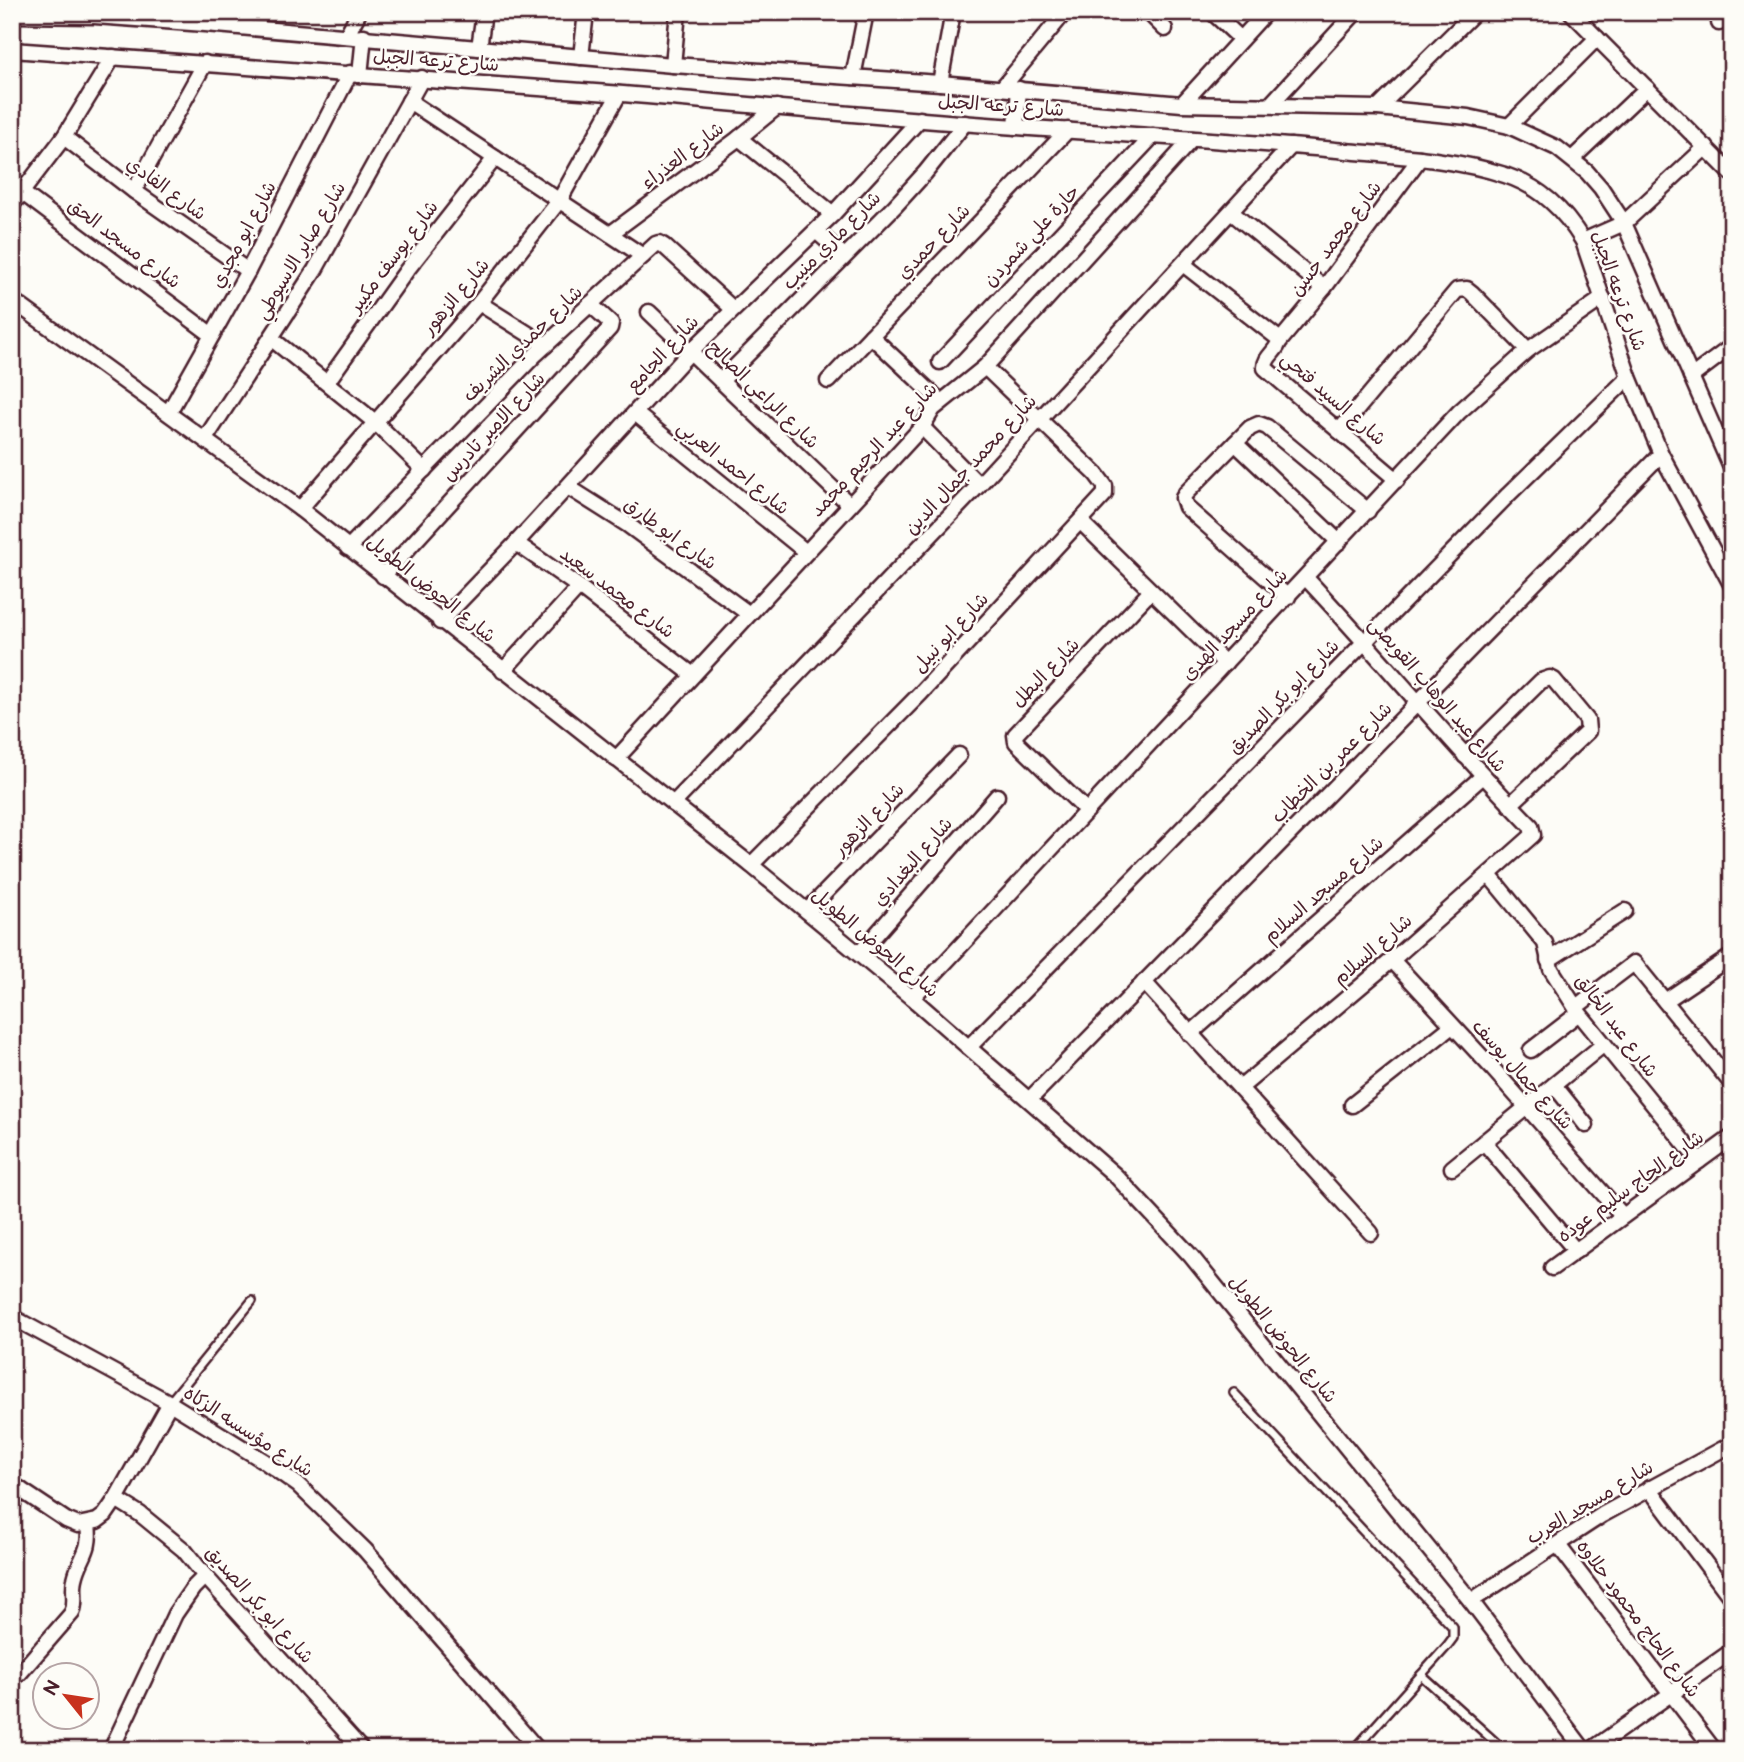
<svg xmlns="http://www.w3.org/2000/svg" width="1744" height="1762" font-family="'Balsamiq Sans','Playpen Sans Arabic',sans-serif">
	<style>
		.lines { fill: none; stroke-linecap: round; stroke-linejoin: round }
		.service-casing { stroke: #4a1f2b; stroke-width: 12 }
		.minor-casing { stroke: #4a1f2b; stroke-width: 19 }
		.service { stroke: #fdfcf7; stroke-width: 7 }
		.minor { stroke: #fdfcf7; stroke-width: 14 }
		.labels { text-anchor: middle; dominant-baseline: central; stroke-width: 5; stroke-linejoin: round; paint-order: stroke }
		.street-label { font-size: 19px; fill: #4a1f2b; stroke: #fdfcf7 }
	</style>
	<rect width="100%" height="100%" fill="#fdfcf7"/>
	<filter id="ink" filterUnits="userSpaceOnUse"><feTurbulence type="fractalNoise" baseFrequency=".0143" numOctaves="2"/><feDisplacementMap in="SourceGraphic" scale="14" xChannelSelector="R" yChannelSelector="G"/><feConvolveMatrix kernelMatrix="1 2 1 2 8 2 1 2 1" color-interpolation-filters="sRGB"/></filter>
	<g filter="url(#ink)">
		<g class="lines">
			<defs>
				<g id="service">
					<path d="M1234 1393 1453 1627V1638L1447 1646 1354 1750"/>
					<path d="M170 1402 252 1301"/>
					<path d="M1421 1675 1504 1750"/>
				</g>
				<g id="minor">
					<path d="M1148 12 1165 29"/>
					<path d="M1212 12 1241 39"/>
					<path d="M1571 12 1732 174"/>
					<path d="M12 15 95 16 205 24 673 65 940 83 1182 104 1378 108 1468 117 1509 126 1557 148 1587 172 1601 188 1624 223 1732 470"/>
					<path d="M1719 23 1731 12"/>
					<path d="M347 35 359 12"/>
					<path d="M479 48 484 12"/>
					<path d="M12 50C216 64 420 78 623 94 754 105 885 118 1017 127 1126 135 1237 140 1346 151 1399 156 1455 159 1505 175 1541 187 1564 210 1583 241L1629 377 1661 454 1732 586"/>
					<path d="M581 57 586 12"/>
					<path d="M673 65 678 12"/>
					<path d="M360 75 364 36"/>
					<path d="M853 77 866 12"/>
					<path d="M940 83 953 12"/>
					<path d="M1002 88 1065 12"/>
					<path d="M409 101 643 256"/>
					<path d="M1182 104 1266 12"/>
					<path d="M1270 105 1356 12"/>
					<path d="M1378 108 1475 12"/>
					<path d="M1509 126 1597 38"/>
					<path d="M1016 127 1019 89"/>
					<path d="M64 137 134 191 248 271"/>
					<path d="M739 138 833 214"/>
					<path d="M1572 159 1647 88"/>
					<path d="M12 185 212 335"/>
					<path d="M134 191 205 63"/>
					<path d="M12 205 64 137 113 57"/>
					<path d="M1231 212 1324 288"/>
					<path d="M816 231 843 255"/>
					<path d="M610 234 739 138 777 107"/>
					<path d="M1583 241 1624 223 1706 147"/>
					<path d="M1183 264 1279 339C1280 350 1264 356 1265 368L1397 480"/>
					<path d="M12 300 300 509 751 865 912 998 1116 1176 1191 1256 1471 1601 1584 1750"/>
					<path d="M479 303 546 345"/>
					<path d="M649 312 850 505"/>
					<path d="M871 336 940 401"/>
					<path d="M272 339 375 422 424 470"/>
					<path d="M1280 341 1324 288 1420 158"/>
					<path d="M940 362 1153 136"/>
					<path d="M1691 377 1732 346"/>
					<path d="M721 381 895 206 925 173 965 123"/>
					<path d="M828 381 1068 130"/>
					<path d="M327 382 407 270 495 158"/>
					<path d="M169 412 248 271 350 73"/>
					<path d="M635 413 806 552"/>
					<path d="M922 427 979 485"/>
					<path d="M1339 431 1457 290 1467 289 1472 293 1528 350"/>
					<path d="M205 439 315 270 422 78"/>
					<path d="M1235 443 1339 542"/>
					<path d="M568 487 628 525 749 614"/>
					<path d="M300 509 479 303 559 201 619 94"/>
					<path d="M1081 522 1225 663"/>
					<path d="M516 543 579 587 693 675"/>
					<path d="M348 548 536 354 656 244 659 243 664 246 733 309"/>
					<path d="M383 576 610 328 611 323 590 304"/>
					<path d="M1288 597 1186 507 1183 498 1186 493 1250 428 1259 424 1267 427 1368 511"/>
					<path d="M440 622 516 543 690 352 833 214 920 119"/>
					<path d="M503 671 579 587"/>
					<path d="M1465 756 1541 681 1550 678 1554 680 1587 720 1588 731 1510 805"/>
					<path d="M616 759 922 427 933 409 985 367 1192 139"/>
					<path d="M673 804 979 485 1291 146"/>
					<path d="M1087 811 1016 742 1015 735 1151 591"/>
					<path d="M751 865 921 693 1105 494V486L1096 474 985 367"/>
					<path d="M1489 875 1545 943 1551 969 1579 1013 1699 1161"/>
					<path d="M807 911 959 755"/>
					<path d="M859 954 997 796"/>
					<path d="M1392 960 1493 1069 1623 1216"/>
					<path d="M1548 960 1625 911"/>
					<path d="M1144 982 1371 1233"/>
					<path d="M912 998 1459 412 1528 350 1603 298"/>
					<path d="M1665 1001 1732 956"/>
					<path d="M1576 1007 1634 963 1732 1084"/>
					<path d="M1190 1034 1483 776"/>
					<path d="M969 1047 1508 495 1629 377"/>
					<path d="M1531 1050 1579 1013"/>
					<path d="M1554 1085 1586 1125"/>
					<path d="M1240 1088 1392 960 1533 835 1531 826C1453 746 1382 659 1306 578"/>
					<path d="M1030 1099 1661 454"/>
					<path d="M1352 1105 1452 1026"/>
					<path d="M1484 1142 1576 1251"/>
					<path d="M1452 1168 1604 1044"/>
					<path d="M1552 1268 1732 1137"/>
					<path d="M12 1317 170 1403 264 1461 298 1485 365 1550 538 1750"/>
					<path d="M12 1484 66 1520 78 1525 97 1521 105 1515 116 1499 170 1403"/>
					<path d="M1649 1488 1732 1599"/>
					<path d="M116 1499 140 1514 184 1550 205 1576 362 1750"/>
					<path d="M12 1505 20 1489"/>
					<path d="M1558 1545 1714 1750"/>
					<path d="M1471 1601 1602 1515 1732 1444"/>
					<path d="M19 1674 72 1613C77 1601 72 1591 75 1579 80 1556 92 1552 88 1525"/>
					<path d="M111 1750 175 1614 193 1588 205 1576"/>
					<path d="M1591 1750 1732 1651"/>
				</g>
			</defs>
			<use href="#service" class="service-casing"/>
			<use href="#minor" class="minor-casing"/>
			<use href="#service" class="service"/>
			<use href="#minor" class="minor"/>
		</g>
	</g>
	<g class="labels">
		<g class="street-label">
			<text transform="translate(436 61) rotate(4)">شارع ترعه الجبل</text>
			<text transform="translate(1001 106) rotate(4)">شارع ترعه الجبل</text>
			<text transform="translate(683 156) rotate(-37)">شارع العذراء</text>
			<text transform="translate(166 189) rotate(36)">شارع الفادي</text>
			<text transform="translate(244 235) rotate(-62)">شارع ابو مجدي</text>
			<text transform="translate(1032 236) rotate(-47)">حارة علي شمردن</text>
			<text transform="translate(1336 239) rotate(-53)">شارع محمد حسن</text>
			<text transform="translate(832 241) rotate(-45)">شارع ماري منيب</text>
			<text transform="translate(934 242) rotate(-46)">شارع حمدي</text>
			<text transform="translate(124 244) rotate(37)">شارع مسجد الحق</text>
			<text transform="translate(301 251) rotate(-59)">شارع صابر الاسيوطي</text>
			<text transform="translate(394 257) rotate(-53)">شارع يوسف مكيير</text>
			<text transform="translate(1618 291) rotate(70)">شارع ترعه الجبل</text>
			<text transform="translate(456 297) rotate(-50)">شارع الزهور</text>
			<text transform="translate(523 344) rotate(-44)">شارع حمدي الشريف</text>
			<text transform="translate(663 354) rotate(-47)">شارع الجامع</text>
			<text transform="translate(763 395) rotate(44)">شارع الراعي الصالح</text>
			<text transform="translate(1333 399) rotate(41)">شارع السيد فتحي</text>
			<text transform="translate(494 427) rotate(-47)">شارع الامير تادرس</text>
			<text transform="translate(874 450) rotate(-47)">شارع عبد الرحيم محمد</text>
			<text transform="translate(971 465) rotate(-47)">شارع محمد جمال الدين</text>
			<text transform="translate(733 468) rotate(39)">شارع احمد العربي</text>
			<text transform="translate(670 534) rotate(36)">شارع ابو طارق</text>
			<text transform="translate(431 589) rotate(39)">شارع الحوض الطويل</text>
			<text transform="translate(617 593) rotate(37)">شارع محمد سعيد</text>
			<text transform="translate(1235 625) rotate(-47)">شارع مسجد الهدى</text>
			<text transform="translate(951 633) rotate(-47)">شارع ابو نبيل</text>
			<text transform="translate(1046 673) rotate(-46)">شارع البطل</text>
			<text transform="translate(1437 695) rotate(49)">شارع عبد الوهاب القويصى</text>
			<text transform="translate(1284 697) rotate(-46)">شارع ابو بكر الصديق</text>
			<text transform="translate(1332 763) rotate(-45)">شارع عمر بن الخطاب</text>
			<text transform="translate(869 820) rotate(-46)">شارع الزهور</text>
			<text transform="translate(913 862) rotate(-49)">شارع البغدادي</text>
			<text transform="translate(1324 890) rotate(-41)">شارع مسجد السلام</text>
			<text transform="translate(875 943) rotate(40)">شارع الحوض الطويل</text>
			<text transform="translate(1373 950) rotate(-41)">شارع السلام</text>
			<text transform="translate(1616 1026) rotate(53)">شارع عبد الخالق</text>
			<text transform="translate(1522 1075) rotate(48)">شارع جمال يوسف</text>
			<text transform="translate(1631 1187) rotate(-36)">شارع الحاج سليم عوده</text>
			<text transform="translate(1283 1339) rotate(51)">شارع الحوض الطويل</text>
			<text transform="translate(248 1432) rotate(33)">شارع مؤسسه الزكاه</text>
			<text transform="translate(1590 1503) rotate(-31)">شارع مسجد العرب</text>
			<text transform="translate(259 1605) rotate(48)">شارع ابو بكر الصديق</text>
			<text transform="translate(1638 1619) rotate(53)">شارع الحاج محمود حلاوه</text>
		</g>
	</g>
	<rect width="1744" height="1762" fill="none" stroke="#fdfcf7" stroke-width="42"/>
	<rect x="21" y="21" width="1702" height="1720" fill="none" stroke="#4a1f2b" stroke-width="2.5" filter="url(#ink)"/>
	<g transform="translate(66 1696) rotate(300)"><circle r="33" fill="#fdfcf7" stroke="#b5a4a5" stroke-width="2"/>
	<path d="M0-5L12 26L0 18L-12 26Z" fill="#c8321e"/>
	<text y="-10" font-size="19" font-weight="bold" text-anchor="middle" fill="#4a1f2b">N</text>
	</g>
</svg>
